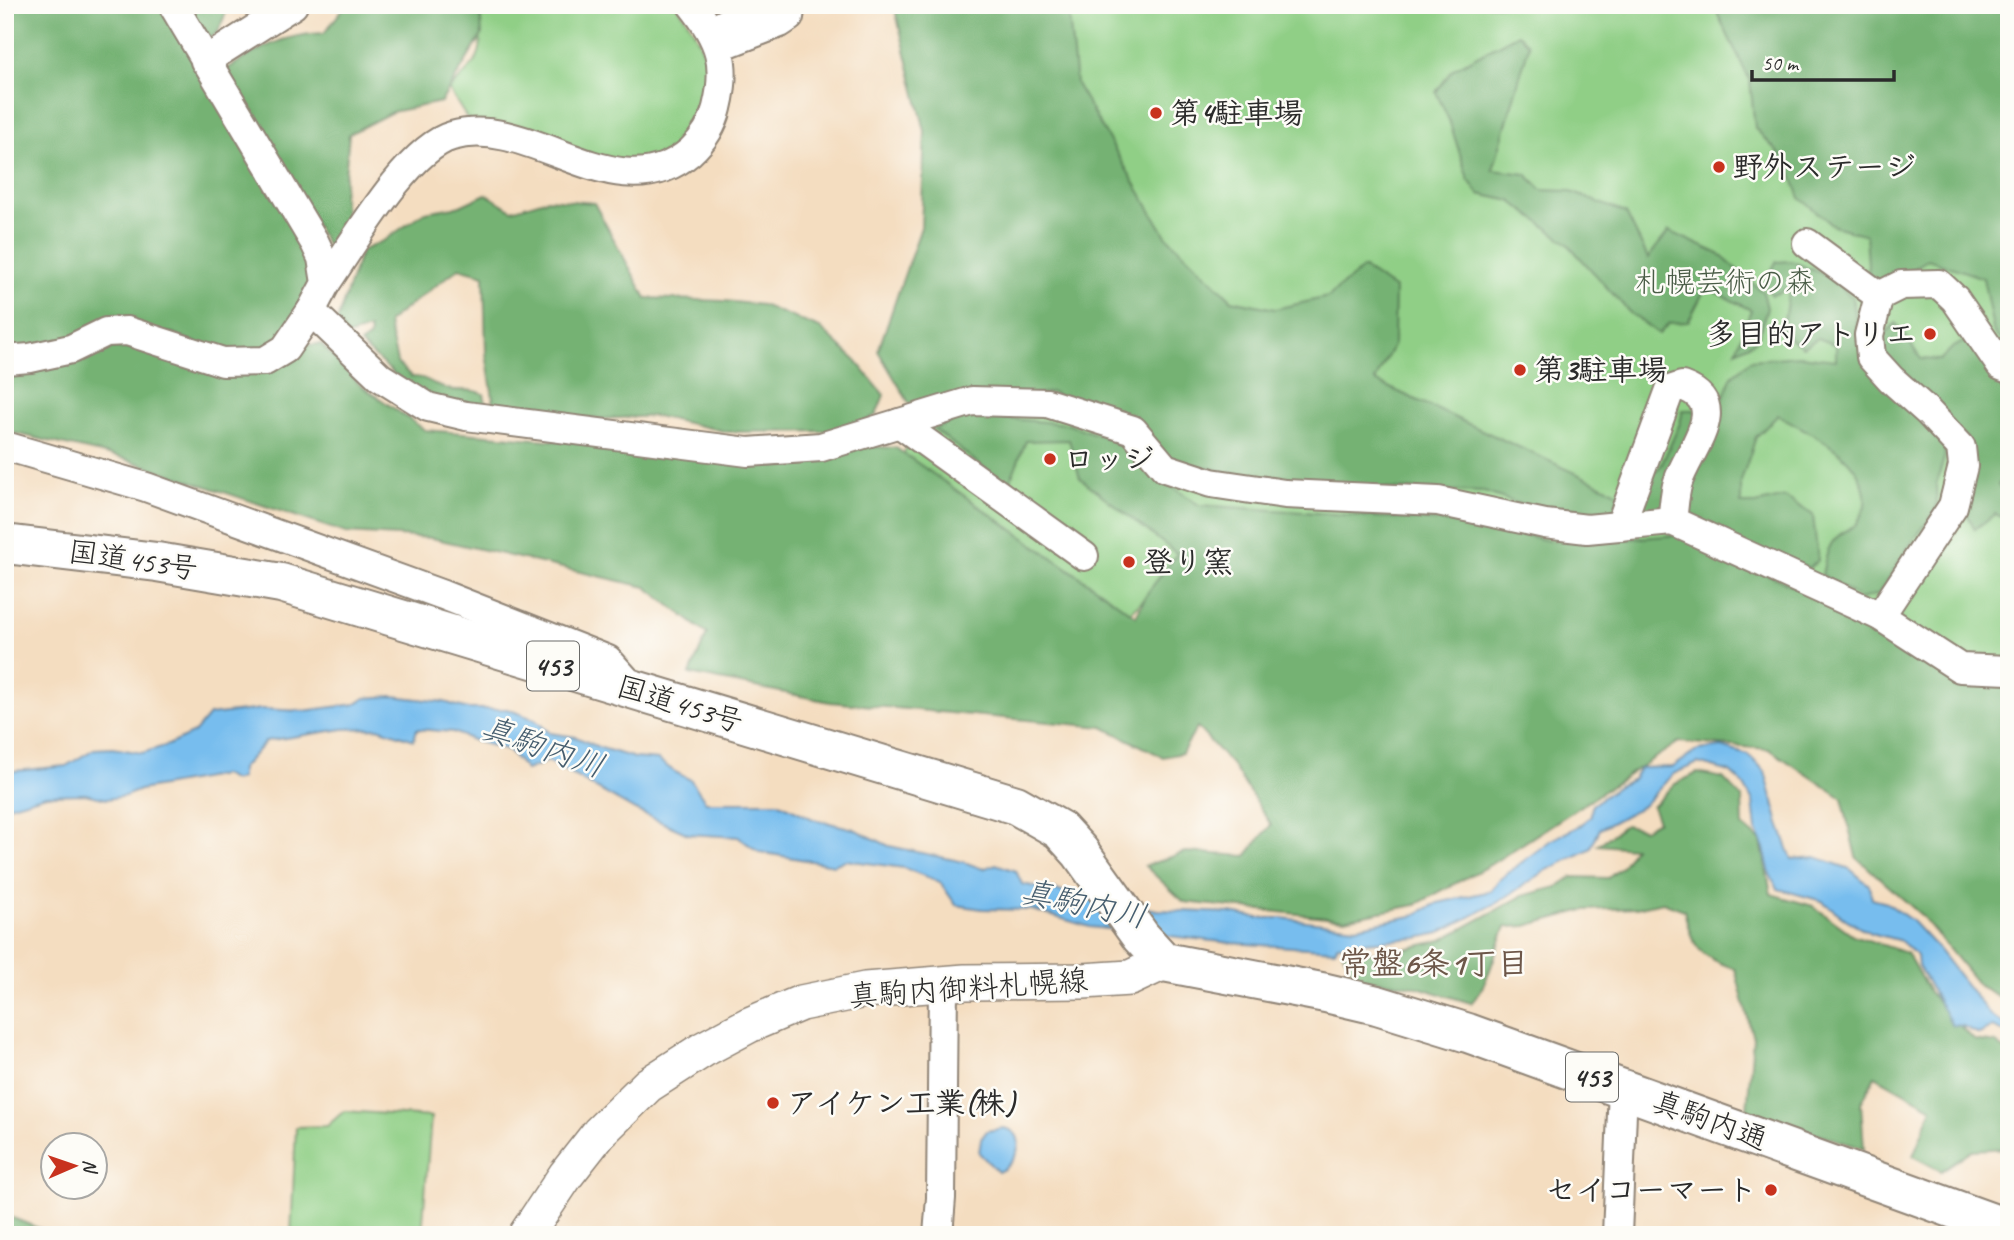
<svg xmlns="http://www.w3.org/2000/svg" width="2014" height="1240" font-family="Caveat,'Klee One',sans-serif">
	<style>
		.green { fill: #90cf86; stroke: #5e7d58; stroke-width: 2 }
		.forest { fill: #74b273; stroke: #506e4f; stroke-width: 2 }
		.water { fill: #77bdee; stroke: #51748c; stroke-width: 2 }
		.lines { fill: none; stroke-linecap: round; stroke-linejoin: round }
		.minor-casing { stroke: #908476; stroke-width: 32 }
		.major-casing { stroke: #908476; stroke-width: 38 }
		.highway-casing { stroke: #908476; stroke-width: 42 }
		.minor { stroke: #fff; stroke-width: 28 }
		.major { stroke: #fff; stroke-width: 35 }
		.highway { stroke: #fff; stroke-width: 38 }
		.poi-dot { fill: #c8321e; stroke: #fdfcf7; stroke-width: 2.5 }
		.labels { text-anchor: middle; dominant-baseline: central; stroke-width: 5; stroke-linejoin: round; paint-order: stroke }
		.shield { fill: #fdfcf7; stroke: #6a6a68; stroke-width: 2 }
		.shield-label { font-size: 28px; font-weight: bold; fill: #2b2b2b }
		.poi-label { font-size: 30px; font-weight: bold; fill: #2b2b2b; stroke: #fdfcf7; text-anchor: start }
		.park-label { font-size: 30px; fill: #495c46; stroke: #fdfcf7 }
		.street-label { font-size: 30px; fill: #2b2b2b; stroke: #fdfcf7 }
		.water-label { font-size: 32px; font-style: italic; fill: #465e6f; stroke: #fdfcf7 }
		.neighbourhood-label { font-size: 32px; font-weight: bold; fill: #6d5749; stroke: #fdfcf7 }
	</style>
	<rect width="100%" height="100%" fill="#fdfcf7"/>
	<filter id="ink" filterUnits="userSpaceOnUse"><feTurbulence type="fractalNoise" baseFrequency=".0143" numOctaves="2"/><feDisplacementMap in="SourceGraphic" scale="14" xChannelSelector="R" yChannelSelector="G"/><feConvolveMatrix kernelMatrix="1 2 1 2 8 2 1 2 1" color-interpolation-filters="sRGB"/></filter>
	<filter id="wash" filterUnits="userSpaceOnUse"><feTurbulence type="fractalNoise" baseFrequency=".00686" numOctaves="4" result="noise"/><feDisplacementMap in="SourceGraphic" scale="28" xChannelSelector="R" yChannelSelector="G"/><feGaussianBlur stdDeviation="1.57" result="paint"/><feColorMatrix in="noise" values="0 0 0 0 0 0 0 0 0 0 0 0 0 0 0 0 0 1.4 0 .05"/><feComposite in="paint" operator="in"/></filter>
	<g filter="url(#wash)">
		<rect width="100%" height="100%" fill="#f4ddc0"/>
		<g class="green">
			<path d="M473 5H676C688 20 700 39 705 58 707 64 706 72 706 79 707 128 671 161 624 163L468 120 449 90C483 55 487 54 473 5Z"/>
			<path d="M1064 5H2009V718L1224 531 1125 616 897 473Z"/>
			<path d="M344 1111 431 1117 422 1235H291L296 1127 327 1126Z"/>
		</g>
		<g class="forest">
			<path d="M5 5H162L319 274 279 343 251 355 220 353 172 333 64 343 5 356Z"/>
			<path d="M187 5H229L218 32 206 41Z"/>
			<path d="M346 5H480L482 35 441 102 392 112 349 134 343 197 348 235 340 246 329 248 224 71C258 49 283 34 324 33Z"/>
			<path d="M894 5H1068L1076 84 1166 236 1232 300 1275 309 1328 297 1363 268 1395 289 1394 344 1375 381 1621 494 1610 520 1555 516 1484 492 1290 486 1172 460 1052 392 915 413 878 351 921 227 925 131Z"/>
			<path d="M1716 5H2009V347L1994 334 1983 278 1928 259 1892 284 1869 280 1866 235 1834 226 1800 198 1787 162 1755 128 1750 81 1718 15Z"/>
			<path d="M1518 34 1529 45 1493 170 1526 174 1542 190 1569 191 1626 213 1648 258 1669 231 1719 254 1763 292 1767 308 1757 340 1736 351 1751 310 1706 287 1688 322 1669 323 1659 334 1630 313 1567 243 1511 201 1479 194 1468 179 1449 120 1436 92 1453 69Z"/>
			<path d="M486 194 512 210 548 199 594 203 646 298 725 301 762 305 820 328 856 361 884 395 876 415 848 431 728 432 655 416 601 419 495 411 486 353 484 275 459 268 388 322C390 337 395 349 397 363L412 377C425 376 432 384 444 388 458 393 472 387 484 394L486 404 456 407 430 405 360 344 370 337 369 329 344 337 336 324 361 251 385 240 425 212 460 206Z"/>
			<path d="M1791 261 1830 277 1853 298 1857 329 1881 337 1896 323 1921 359 1940 360 1952 348 1974 336 2009 378V464L2008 472 1998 485 2009 497V520L1995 514 1975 529 1961 503 1940 418 1945 455 1936 485 1937 509 1907 549 1879 594 1861 599 1822 575C1828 546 1829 538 1856 525 1859 519 1864 511 1865 505 1870 459 1810 433 1778 415L1756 437 1741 481V504H1756L1785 497 1813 515 1818 560 1809 568 1636 514 1643 482 1661 466 1680 423 1683 410H1694L1710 429 1732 376 1751 360 1800 356 1836 360V345L1818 338 1803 347 1782 333 1789 289 1772 295 1764 285 1776 262Z"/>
			<path d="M321 344 359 384 425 430 785 459 852 445 896 448 1136 616 1148 592 1177 554 1080 478 1069 440 1026 441 1008 487 934 429 968 415 1067 424 1113 440 1156 476 1199 505 1481 524 1549 541H1601L1679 535 2009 682V1002L1979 986 1922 916 1856 857 1842 798 1769 749 1679 742 1490 865 1415 905 1345 919 1184 902 1145 866 1185 852 1246 856 1271 825 1232 765 1197 727 1182 753 1163 757 1103 727 830 702 690 674 707 634 646 587 431 538 346 533 122 458 5 431V368L62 360 112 347 157 349 229 368 303 345Z"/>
			<path d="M1697 773 1723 778 1742 798 1743 826 1761 841 1771 894 1813 906 1853 935 1907 953 1929 992 1974 1040 1996 1043 2009 1053V1148L1972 1150 1941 1171 1913 1156 1932 1108 1875 1076 1861 1103 1864 1149 1747 1110 1753 1038 1735 969C1698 955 1693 949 1684 910L1663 902 1636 908 1584 910 1526 926 1506 927C1494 952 1490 983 1471 1003L1414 986 1356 978 1343 953 1393 952 1442 940 1522 896 1557 887 1572 877 1608 878 1621 868 1634 848 1598 845 1625 825 1644 829 1658 821 1652 807 1673 785Z"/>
			<path d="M5 1215 56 1235H5Z"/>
		</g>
		<g class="water">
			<path d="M393 696 444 702 468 709H507L534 719 550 733 576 737 598 747 635 758 658 760 675 772 691 780 706 802H778L813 819 854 829 889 846 964 862 983 869 996 864 1016 871 1022 884 1157 910 1230 913 1258 918H1281L1356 927 1412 916 1438 903 1491 891 1499 880 1551 840 1581 825 1591 815 1592 805 1620 785 1634 779 1640 768 1673 767 1698 750 1722 747 1748 755 1765 771 1779 824 1792 859 1816 857 1850 869 1869 885 1872 899 1887 903 1912 921 1938 949 1990 1015 2009 1027V1038L2007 1033 1992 1027 1979 1034 1963 1026 1952 1025 1918 966 1917 956 1901 941 1871 933 1847 920 1822 901 1778 889 1770 875 1763 844 1756 830 1753 802 1744 785 1730 772 1698 763 1673 774 1643 806 1600 829 1590 849 1547 870 1497 903 1460 922 1439 933 1418 938 1338 944 1335 950 1231 943 1090 927 1032 910 982 909 956 905 940 882 904 868 845 860 834 865 759 852 738 837 688 834 635 810 548 761 526 770 508 750 475 741 453 732 417 729 414 740 378 728 343 729 266 741 241 769V778L234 781 223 775 140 790 125 796 107 799 85 794 46 795 5 807V772L66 766 94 749 113 748 142 753 168 745 194 733 209 715 262 709 303 711 356 704 365 698Z"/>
			<path d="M1003 1128C1031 1132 1016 1165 998 1172L979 1153 981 1139 987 1131Z"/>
		</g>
	</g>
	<g filter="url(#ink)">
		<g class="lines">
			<defs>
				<g id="minor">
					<path d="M711 31 760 5"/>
					<path d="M718 47 780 23 789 17 790 11 786 5"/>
					<path d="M205 61 293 5"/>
					<path d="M1807 243 1879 296"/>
					<path d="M326 283C353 244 408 148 452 136 532 113 616 215 690 152 703 140 713 125 717 108 728 64 720 40 692 5"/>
					<path d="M311 311 380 377 428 407 466 416 748 452 821 447 972 401 1047 403 1133 430 1165 468 1211 483 1285 494 1438 501 1545 524 1587 529 1672 521 1880 616 1960 668 2009 670"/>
					<path d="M5 360 30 358 71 349 106 332 127 331 223 362 265 361 285 349 311 311 326 283 322 258 315 243 173 5"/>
					<path d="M899 423 1084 556"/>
					<path d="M5 446 146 487 443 595 608 660 634 689"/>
					<path d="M1620 526 1670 390 1682 386C1733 404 1688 450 1678 482 1674 494 1674 508 1672 521"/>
					<path d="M1880 616 1953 506 1963 466 1961 447 1928 412 1891 379 1871 357 1869 335 1879 296 1901 285 1939 284 1955 299 2001 366 2009 369"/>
					<path d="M938 1235 941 1198 943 984"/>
					<path d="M1617 1235 1623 1088"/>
				</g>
				<path id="major" d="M526 1235 566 1175 599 1133 648 1085 704 1049 749 1025 801 1003 865 990 965 982 1083 981 1130 978 1164 962"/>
				<path id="highway" d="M5 544 157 562 281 583 1016 805 1060 830 1080 852 1141 937 1164 962 1326 993 1377 1005 1468 1033 2009 1229"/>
			</defs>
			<use href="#minor" class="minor-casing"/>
			<use href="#major" class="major-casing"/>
			<use href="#highway" class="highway-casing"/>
			<use href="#minor" class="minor"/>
			<use href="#major" class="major"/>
			<use href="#highway" class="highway"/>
		</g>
	</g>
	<g class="poi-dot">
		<circle cx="1156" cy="113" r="7"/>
		<circle cx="1719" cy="167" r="7"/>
		<circle cx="1930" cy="334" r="7"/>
		<circle cx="1520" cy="370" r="7"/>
		<circle cx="1050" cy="459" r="7"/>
		<circle cx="1129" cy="562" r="7"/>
		<circle cx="773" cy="1103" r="7"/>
		<circle cx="1771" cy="1190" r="7"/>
	</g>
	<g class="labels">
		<g class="shield">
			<rect x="527" y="641.5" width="52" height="49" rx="5"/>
			<rect x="1566" y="1052.5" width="52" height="49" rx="5"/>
		</g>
		<g class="shield-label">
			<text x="553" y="666">453</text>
			<text x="1592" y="1077">453</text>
		</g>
		<g class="poi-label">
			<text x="1170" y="113">第4駐車場</text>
			<text x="1733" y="167">野外ステージ</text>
			<text x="1916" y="334" text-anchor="end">多目的アトリエ</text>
			<text x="1534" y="370">第3駐車場</text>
			<text x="1064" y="459">ロッジ</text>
			<text x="1143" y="562">登り窯</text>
			<text x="787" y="1103">アイケン工業(株)</text>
			<text x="1757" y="1190" text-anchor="end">セイコーマート</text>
		</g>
		<g class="park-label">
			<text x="1725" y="282">札幌芸術の森</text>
		</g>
		<g class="street-label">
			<text transform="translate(133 560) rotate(8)">国道453号</text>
			<text transform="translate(680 704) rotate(17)">国道453号</text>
			<text transform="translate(968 988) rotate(-4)">真駒内御料札幌線</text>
			<text transform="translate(1710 1120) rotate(20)">真駒内通</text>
		</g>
		<g class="water-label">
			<text transform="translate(543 747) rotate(19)">真駒内川</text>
			<text transform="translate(1084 904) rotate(12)">真駒内川</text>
		</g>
		<g class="neighbourhood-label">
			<text x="1434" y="963">常盤6条1丁目</text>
		</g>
	</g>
	<rect width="2014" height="1240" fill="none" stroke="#fdfcf7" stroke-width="28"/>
	<g transform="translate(74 1166) rotate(88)"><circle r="33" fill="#fdfcf7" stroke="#a9a8a5" stroke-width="2"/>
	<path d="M0-5L12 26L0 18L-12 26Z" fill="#c8321e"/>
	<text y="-10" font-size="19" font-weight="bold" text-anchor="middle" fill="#2b2b2b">N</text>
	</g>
	<path d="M1752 70v10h142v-10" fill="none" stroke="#2b2b2b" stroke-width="3.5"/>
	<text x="1762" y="70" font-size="21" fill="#2b2b2b" stroke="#fdfcf7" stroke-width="5" paint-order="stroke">50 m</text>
</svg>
